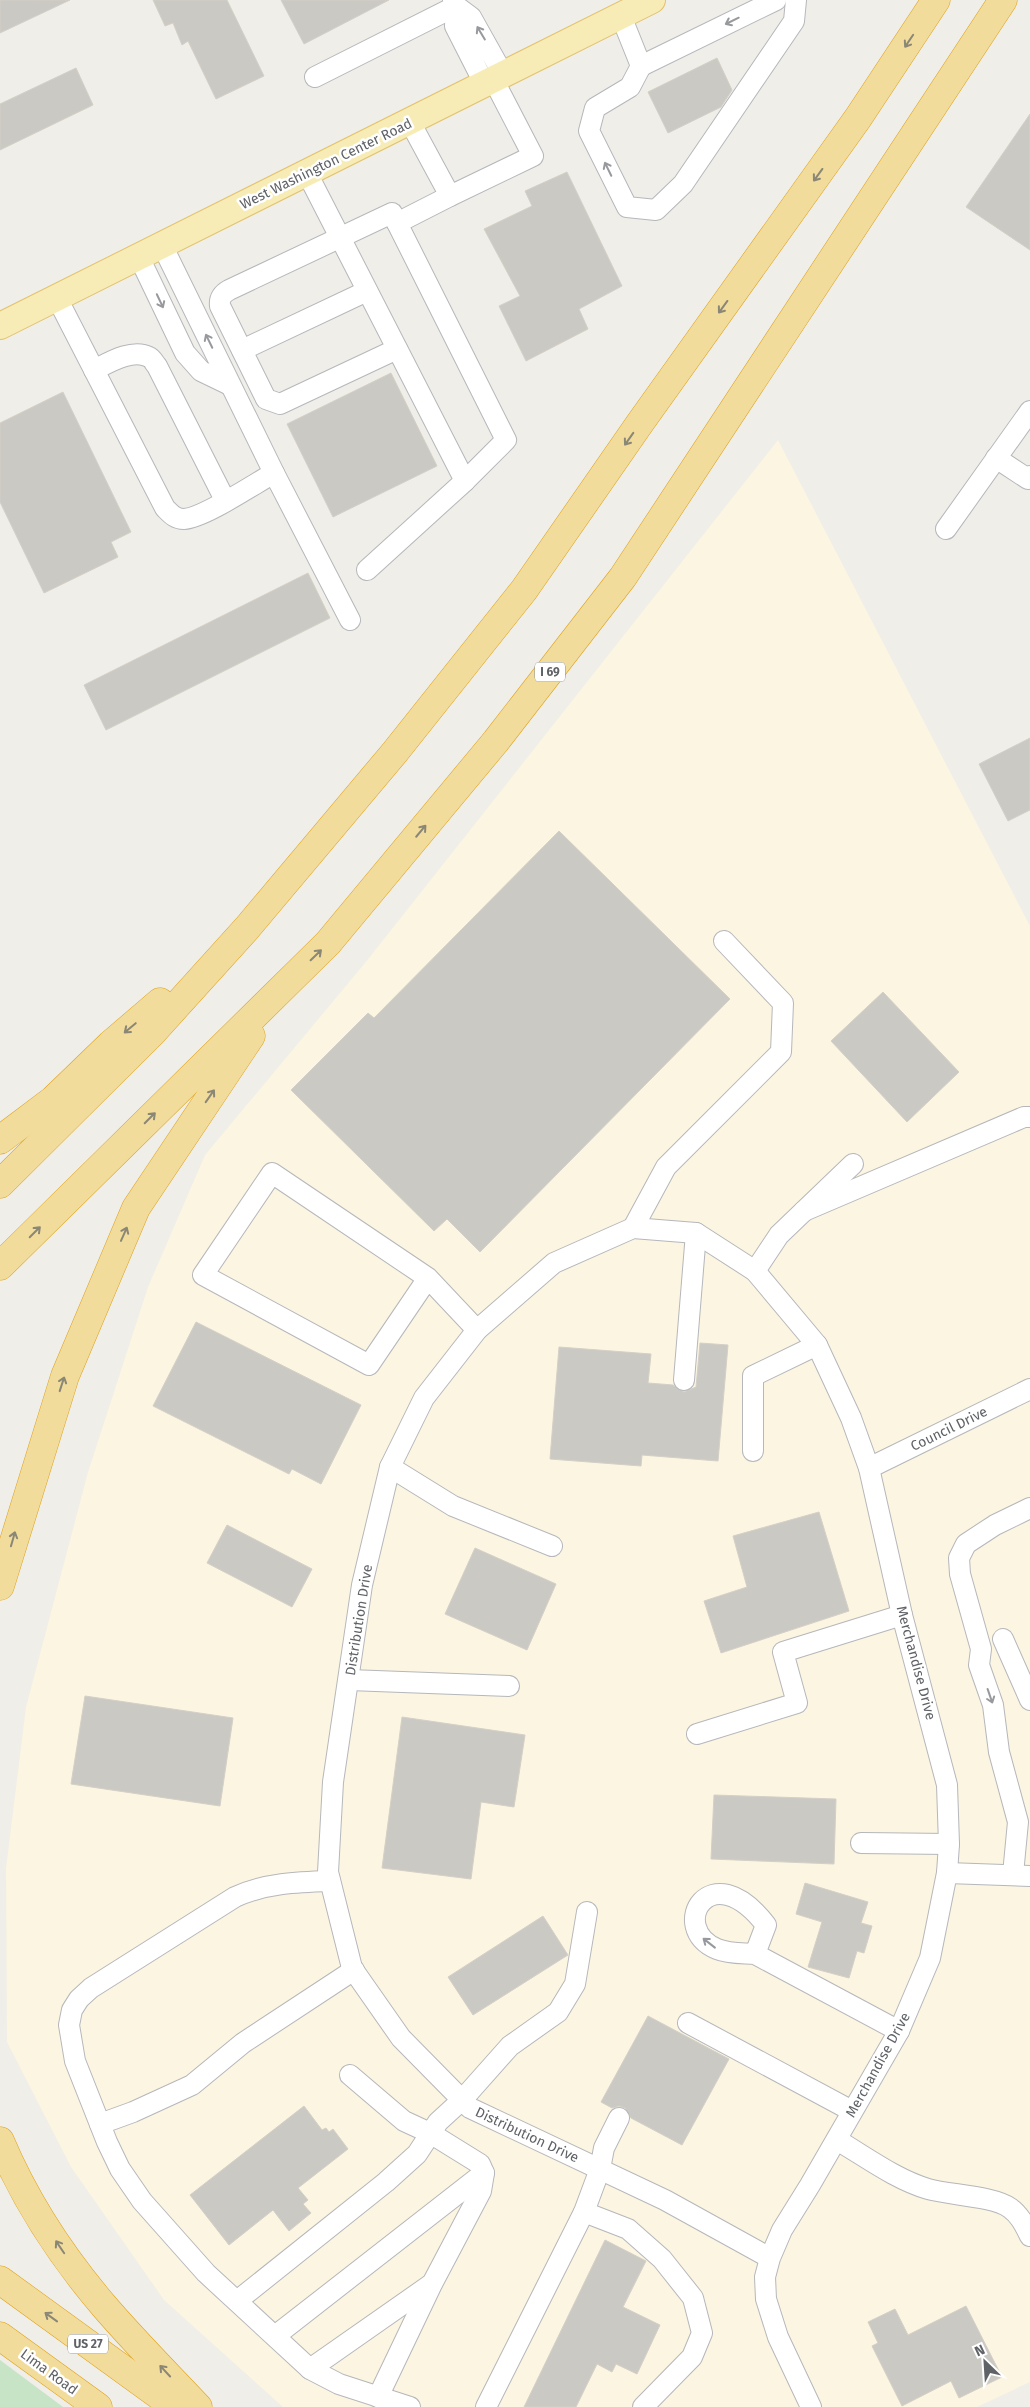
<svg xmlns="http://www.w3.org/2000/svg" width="1030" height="2407" font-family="'Fira Sans',sans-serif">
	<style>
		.commercial { fill: #fbf5e1 }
		.green { fill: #c7e4c7 }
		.building { fill: #cbc9c4; stroke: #d4d0c7 }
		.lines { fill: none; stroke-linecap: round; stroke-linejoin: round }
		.minor-casing { stroke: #b5b7bb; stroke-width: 22 }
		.major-casing { stroke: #e3c26d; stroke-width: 28 }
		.highway-casing { stroke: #dfa118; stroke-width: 29 }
		.minor { stroke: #fff; stroke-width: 20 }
		.major { stroke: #f7ecb5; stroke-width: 26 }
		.highway { stroke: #f2dc9c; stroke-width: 28 }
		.oneway { stroke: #97999c }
		.oneway2 { stroke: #8b8776 }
		.labels { text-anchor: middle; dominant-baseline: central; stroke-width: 5; stroke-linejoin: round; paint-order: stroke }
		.shield { fill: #fff; stroke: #8f9194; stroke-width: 1 }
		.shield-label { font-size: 12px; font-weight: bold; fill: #5f6266 }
		.street-label { font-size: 14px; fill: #5f6266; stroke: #fff }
	</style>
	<rect width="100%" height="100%" fill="#efeee8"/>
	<path class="commercial" d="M778 440 1030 926V2382L977 2407H283L164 2300 71 2167 7 2042 6 1868 26 1707 88 1472 148 1287 205 1155 365 963Z"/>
	<path class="green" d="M0 2360 63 2407H0Z"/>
	<g class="building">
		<path d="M0 0H70L0 33Z"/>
		<path d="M153 0H227L264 76 216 99 188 41 182 45 173 23 165 26Z"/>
		<path d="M281 0H389L304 44Z"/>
		<path d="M717 58 732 90 721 107 668 133 648 92Z"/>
		<path d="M76 68 93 105 0 150V104Z"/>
		<path d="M1030 114V250L966 207Z"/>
		<path d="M567 172 622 286 579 309 588 329 526 361 499 306 520 296 484 229 532 206 525 191Z"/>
		<path d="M391 373 437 466 333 517 287 424Z"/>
		<path d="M63 392 131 532 111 542 118 557 44 593 0 502V423Z"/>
		<path d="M308 573 330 618 106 730 84 685Z"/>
		<path d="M1030 738V810L1008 821 979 764Z"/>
		<path d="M559 831 730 999 480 1252 447 1219 434 1231 291 1090 368 1013 374 1018Z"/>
		<path d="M883 992 959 1072 907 1122 831 1041Z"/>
		<path d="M196 1322 361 1405 321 1484 292 1469 289 1474 153 1406Z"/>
		<path d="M700 1343 728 1345 718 1461 642 1455 641 1466 550 1459 559 1347 651 1354 648 1383 673 1385 684 1392 696 1387Z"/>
		<path d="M819 1512 849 1611 721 1653 704 1601 747 1587 733 1536Z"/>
		<path d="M227 1525 312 1569 292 1607 207 1563Z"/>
		<path d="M475 1548 556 1584 527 1650 445 1614Z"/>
		<path d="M85 1696 233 1718 220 1806 71 1784Z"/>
		<path d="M402 1717 525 1735 514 1807 481 1802 471 1879 382 1868Z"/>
		<path d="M714 1795 836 1799 834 1864 711 1859Z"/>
		<path d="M805 1883 868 1902 861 1923 872 1926 864 1953 857 1951 849 1978 808 1967 822 1922 796 1914Z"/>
		<path d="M543 1916 568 1955 473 2015 448 1977Z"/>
		<path d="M648 2016 729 2059 682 2145 631 2118 625 2108 619 2106 612 2108 601 2102Z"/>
		<path d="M304 2106 322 2130 326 2128 329 2132 333 2129 348 2149 298 2188 308 2200 303 2204 311 2213 289 2231 273 2210 229 2245 190 2195Z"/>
		<path d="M605 2240 646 2261 623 2307 660 2325 637 2374 616 2364 612 2372 597 2364 576 2407H524Z"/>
		<path d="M966 2306 1002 2377 959 2398 951 2381 902 2406 872 2346 878 2343 868 2322 895 2309 908 2335Z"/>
	</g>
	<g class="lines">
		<defs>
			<g id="minor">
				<path d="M621 16 641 66 630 87 595 108 589 131 627 207 656 210 683 184 794 21 796 0"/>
				<path d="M641 66 776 0"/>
				<path d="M315 77 456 6 453 0"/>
				<path d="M485 85 455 26 456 6 471 17 504 76"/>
				<path d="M410 122 450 196 533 156 494 81"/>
				<path d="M307 173 465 481 367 570"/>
				<path d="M397 223 450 196"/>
				<path d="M162 245 274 473 350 620"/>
				<path d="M139 257 185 353 201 371 230 385"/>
				<path d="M57 298 165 508C171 514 175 519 184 519 204 518 254 484 274 473"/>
				<path d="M397 349 280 404 266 399 220 306C219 298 222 294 229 290L392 213 506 440 465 481"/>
				<path d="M242 350 367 291"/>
				<path d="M94 370C108 363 132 348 149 357 152 358 155 364 157 366L225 500"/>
				<path d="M996 458 1028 479 1030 476"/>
				<path d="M946 529 1030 411"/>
				<path d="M804 1211 1024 1117H1030"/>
				<path d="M633 1228 666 1167 781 1052 783 1003 724 941"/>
				<path d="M755 1271 779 1235 853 1164"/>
				<path d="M428 1278 369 1365 203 1275 272 1173 428 1278 477 1330"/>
				<path d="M684 1380 696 1233"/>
				<path d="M753 1451V1376L817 1345"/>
				<path d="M390 1467 453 1506 552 1546"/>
				<path d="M869 1468 1030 1389"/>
				<path d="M1003 1639 1030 1700"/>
				<path d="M349 1680 509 1686"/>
				<path d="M697 1734 797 1703 783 1652 902 1615"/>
				<path d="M861 1843 949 1844"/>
				<path d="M947 1873 1030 1876"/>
				<path d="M1013 1874 1018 1822 999 1752 993 1705 979 1665 981 1649 960 1574 959 1558 966 1544 995 1525 1030 1508"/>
				<path d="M330 1881C297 1882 266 1883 235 1897L91 1988 79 1999 72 2010 69 2025 75 2061 107 2142 120 2169 142 2201 206 2273 310 2369 339 2384 410 2407"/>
				<path d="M755 1954C743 1953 729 1954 717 1949 667 1928 710 1852 766 1925L755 1954 899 2031"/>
				<path d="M688 2023 852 2111"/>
				<path d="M350 2075 404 2121 430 2133 480 2164 484 2173 481 2191 432 2284 378 2397"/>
				<path d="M100 2124 133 2112 192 2085 243 2043 354 1970"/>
				<path d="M837 2140C866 2157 895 2179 928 2189 949 2195 993 2196 1010 2208 1020 2215 1025 2226 1030 2236"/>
				<path d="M584 2212 628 2229 662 2259 693 2298 702 2333 692 2357 643 2407"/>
				<path d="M770 2258 665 2200 470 2108 401 2038 352 1968 328 1872 333 1782 362 1585 390 1467 424 1398 477 1330 554 1263 633 1228 696 1233 755 1271 817 1345 851 1418 869 1468 902 1615 947 1785 949 1844 947 1873 930 1958 899 2031 810 2185 782 2230 770 2258 765 2277 766 2299 778 2337 811 2407"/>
				<path d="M237 2301 386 2182 417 2154 438 2122 462 2100 510 2046 558 2012 575 1984 587 1912"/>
				<path d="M275 2336 484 2173"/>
				<path d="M310 2369 430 2285"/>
				<path d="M486 2407 584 2212 600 2169 604 2148 619 2118"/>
			</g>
			<path id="major" d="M0 326 652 0"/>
			<g id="highway">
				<path d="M0 1140 53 1100 111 1044 160 1002"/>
				<path d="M0 1184 152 1033 247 928 395 752 524 590 640 423 858 118 936 0"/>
				<path d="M0 1266 328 943 496 741 623 577 1003 0"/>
				<path d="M0 1586 65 1376 136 1208 251 1036"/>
				<path d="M0 2141C25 2200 63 2258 104 2306 134 2341 167 2374 198 2407"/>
				<path d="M0 2280 175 2407"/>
				<path d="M0 2336 98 2407"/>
			</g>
		</defs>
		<use href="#minor" class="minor-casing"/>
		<use href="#major" class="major-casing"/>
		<use href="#highway" class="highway-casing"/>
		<use href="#minor" class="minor"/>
		<use href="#major" class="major"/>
		<use href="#highway" class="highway"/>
	</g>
	<defs><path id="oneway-shaft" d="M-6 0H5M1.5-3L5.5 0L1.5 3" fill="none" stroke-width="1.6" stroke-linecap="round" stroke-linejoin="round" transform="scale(1.25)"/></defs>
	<g class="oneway">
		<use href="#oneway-shaft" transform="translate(732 21) rotate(154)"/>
		<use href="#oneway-shaft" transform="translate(481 33) rotate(-121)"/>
		<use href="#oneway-shaft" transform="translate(608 169) rotate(-116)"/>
		<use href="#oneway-shaft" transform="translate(160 301) rotate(65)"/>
		<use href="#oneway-shaft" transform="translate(209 341) rotate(-116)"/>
		<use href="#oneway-shaft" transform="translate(990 1696) rotate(71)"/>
		<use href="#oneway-shaft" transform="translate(709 1943) rotate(-142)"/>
	</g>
	<g class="oneway2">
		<use href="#oneway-shaft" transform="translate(909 41) rotate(124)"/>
		<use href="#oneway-shaft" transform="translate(818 175) rotate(126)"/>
		<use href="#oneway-shaft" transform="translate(723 307) rotate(126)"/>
		<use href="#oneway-shaft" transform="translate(629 439) rotate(125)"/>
		<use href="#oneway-shaft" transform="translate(421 831) rotate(-50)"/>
		<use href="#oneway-shaft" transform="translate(316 955) rotate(-44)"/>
		<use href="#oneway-shaft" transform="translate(130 1028) rotate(140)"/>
		<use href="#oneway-shaft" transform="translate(210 1096) rotate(-55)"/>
		<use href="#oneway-shaft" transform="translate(150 1118) rotate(-45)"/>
		<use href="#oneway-shaft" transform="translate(35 1232) rotate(-45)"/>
		<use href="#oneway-shaft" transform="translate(124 1234) rotate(-66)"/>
		<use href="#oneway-shaft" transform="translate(62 1384) rotate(-72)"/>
		<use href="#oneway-shaft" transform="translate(13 1539) rotate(-74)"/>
		<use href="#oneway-shaft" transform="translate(60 2247) rotate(-124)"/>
		<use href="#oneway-shaft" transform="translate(51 2317) rotate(-144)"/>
		<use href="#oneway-shaft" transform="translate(165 2371) rotate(-133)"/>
	</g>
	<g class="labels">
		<g class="shield">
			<rect x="535" y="662.5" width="30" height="19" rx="4"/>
			<rect x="68" y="2334.5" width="40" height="19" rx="4"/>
		</g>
		<g class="shield-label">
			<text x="550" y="672">I 69</text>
			<text x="88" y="2344">US 27</text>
		</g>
		<g class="street-label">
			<text transform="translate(326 164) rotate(-26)">West Washington Center Road</text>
			<text transform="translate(949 1429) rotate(-26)">Council Drive</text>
			<text transform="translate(359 1620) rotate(-81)">Distribution Drive</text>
			<text transform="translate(916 1663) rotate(75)">Merchandise Drive</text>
			<text transform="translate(878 2065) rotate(-61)">Merchandise Drive</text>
			<text transform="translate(527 2135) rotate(25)">Distribution Drive</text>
			<text transform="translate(49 2372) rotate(36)">Lima Road</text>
		</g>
	</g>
	<g transform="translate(985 2362) rotate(335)" stroke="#ffffff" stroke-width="4" paint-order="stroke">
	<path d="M0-4L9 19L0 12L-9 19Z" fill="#5f6266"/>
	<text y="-8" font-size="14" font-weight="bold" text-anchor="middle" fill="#5f6266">N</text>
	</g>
</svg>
